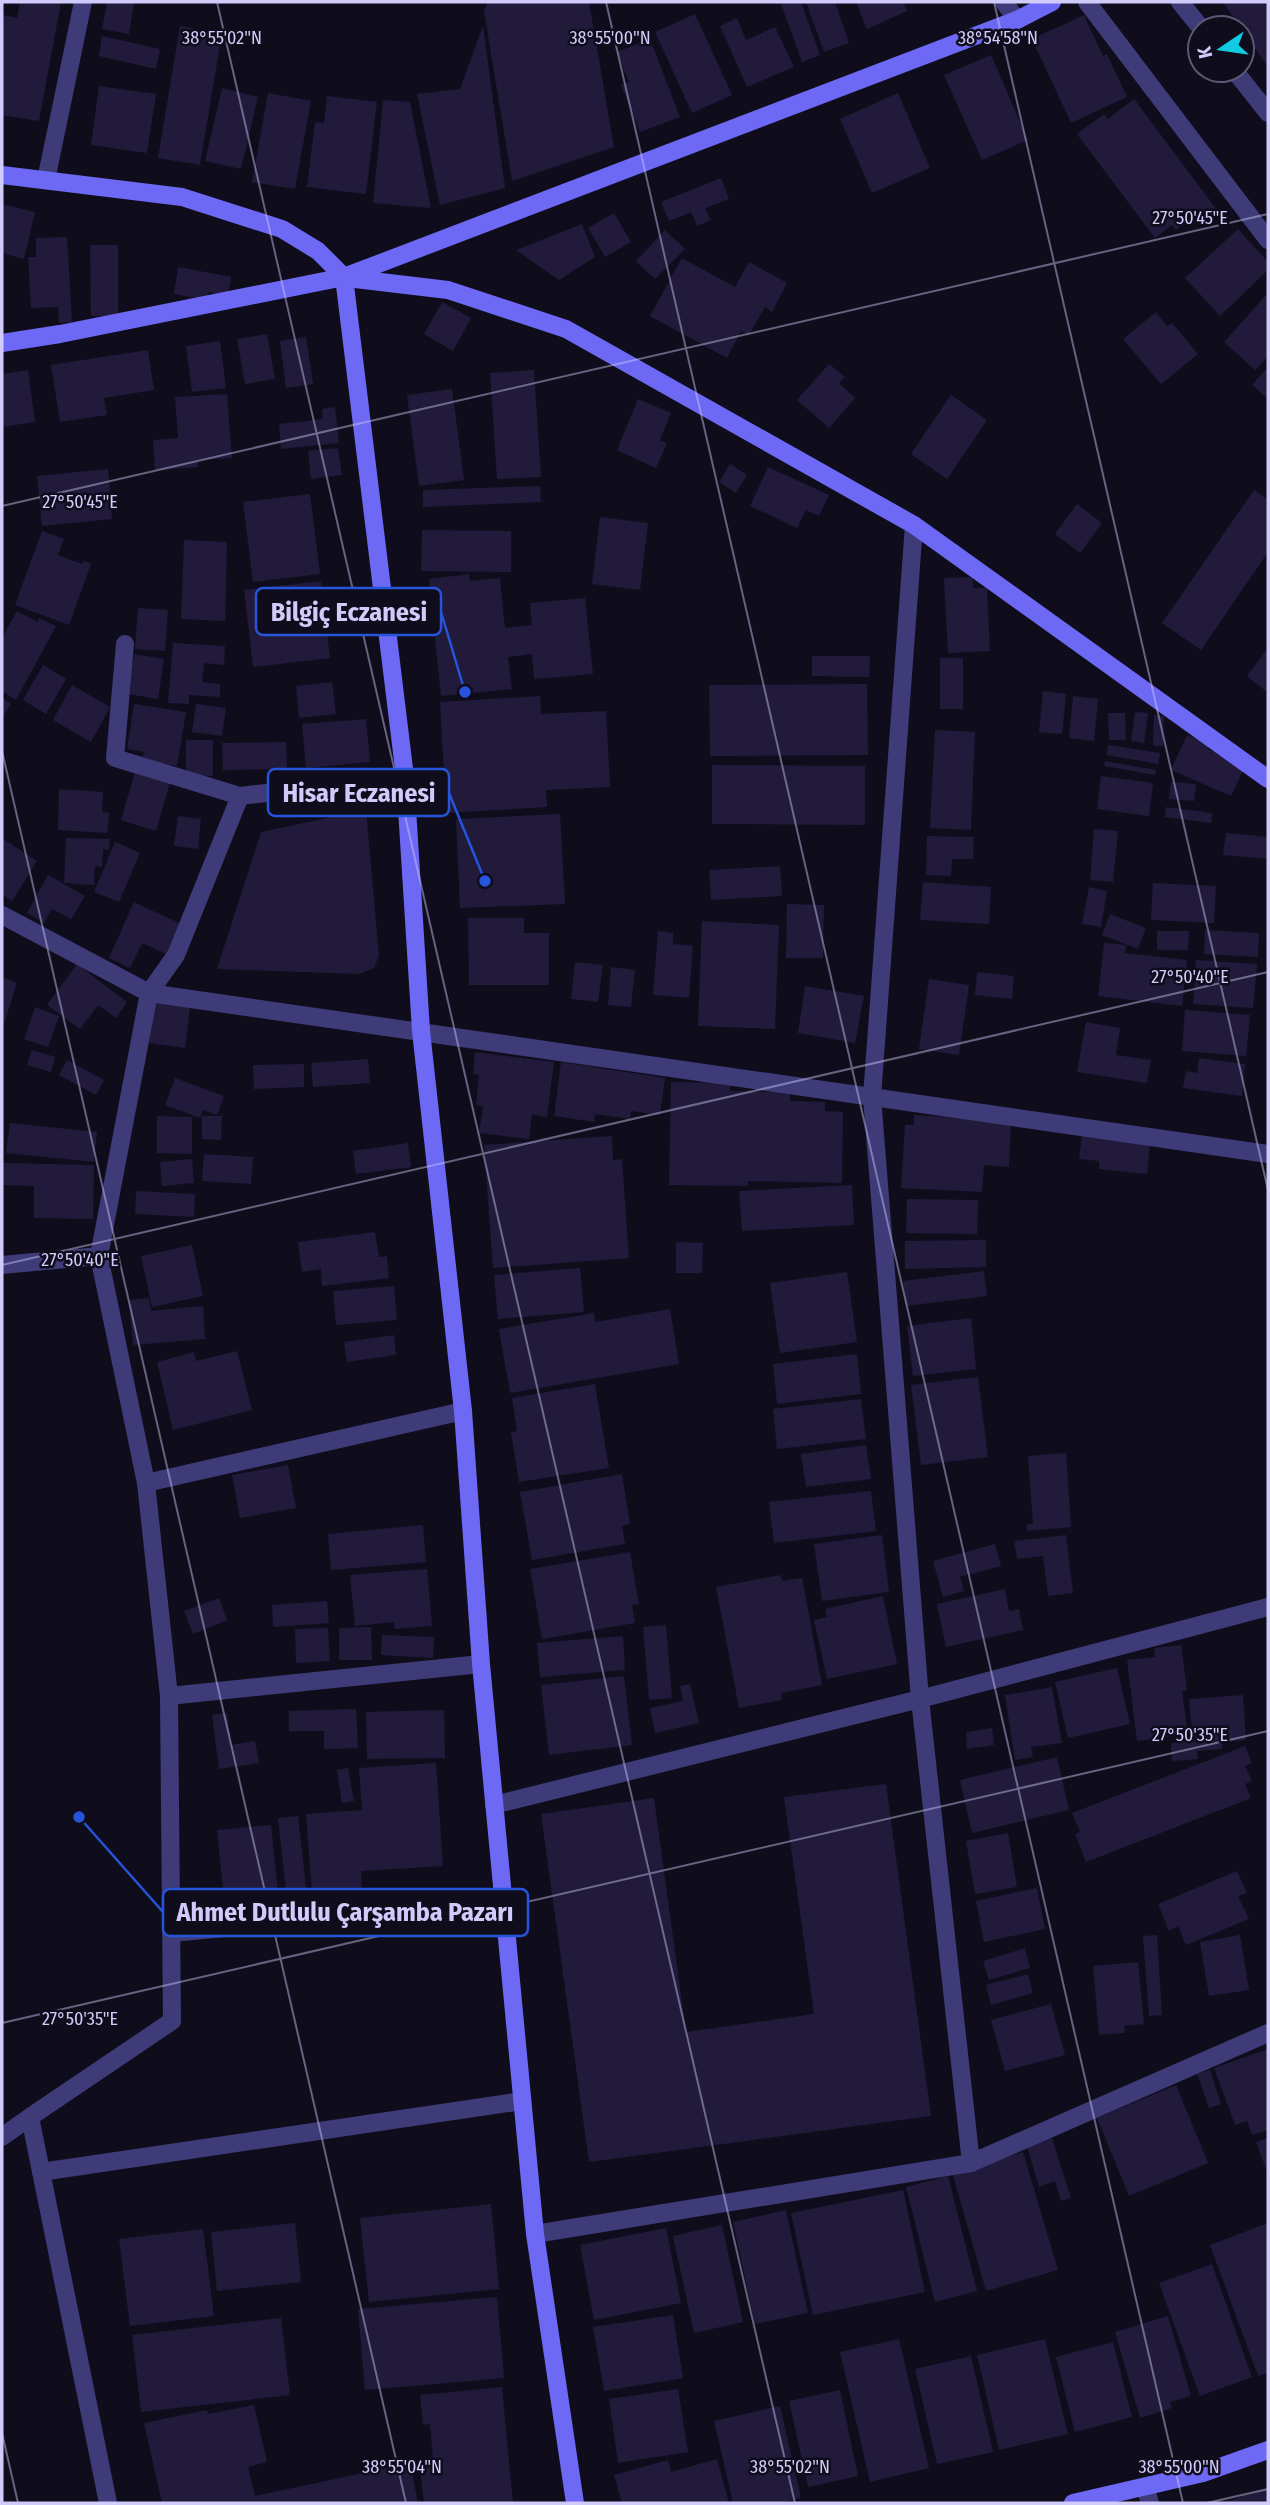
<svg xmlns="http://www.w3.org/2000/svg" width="1270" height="2505" font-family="'Fira Sans Condensed',sans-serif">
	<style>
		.building { fill: #211a3b }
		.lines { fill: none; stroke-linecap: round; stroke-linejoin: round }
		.street { stroke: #3e3b78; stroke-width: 18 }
		.secondary { stroke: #6d69f5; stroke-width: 18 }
		.ticks { fill: none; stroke: #d1cbfb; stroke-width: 2; stroke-opacity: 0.45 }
		.ticks-label { font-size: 18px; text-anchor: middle; fill: #d1cbfb; stroke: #0f0d1c; stroke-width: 5; stroke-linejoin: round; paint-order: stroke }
		.leader { fill: none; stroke: #2654da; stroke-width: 2.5 }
		.callout-dot { fill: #2654da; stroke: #0f0d1c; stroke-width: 2.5 }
		.callout { fill: #0f0d1c; stroke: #2654da; stroke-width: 2.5 }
		.callout-label { font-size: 26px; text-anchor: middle; font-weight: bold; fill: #d1cbfb }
	</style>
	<rect width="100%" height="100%" fill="#0f0d1c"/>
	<g class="building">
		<path d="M20 2H61L39 121 2 115V27L4 15 17 18Z"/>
		<path d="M107 2H134L129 34 102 29Z"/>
		<path d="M488 2H589L614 147 512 181 484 11Z"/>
		<path d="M788 2H801L820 55 802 62 781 4Z"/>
		<path d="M806 2H835L849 43 824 52Z"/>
		<path d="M856 2H903L907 11 867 29Z"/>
		<path d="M1227 2H1268V67L1224 4Z"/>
		<path d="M695 14 732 95 692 113 655 32Z"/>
		<path d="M1084 15 1103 56 1107 54 1127 97 1071 123 1032 39Z"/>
		<path d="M737 18 746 40 775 27 794 67 747 87 720 26Z"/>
		<path d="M180 26 222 33 200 165 158 158Z"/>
		<path d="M483 26 505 188 440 205 417 94 460 89Z"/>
		<path d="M102 36 160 49 156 69 99 56Z"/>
		<path d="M650 39 680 117 640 132 621 85 629 82 617 52Z"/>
		<path d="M991 55 1028 140 982 160 944 75Z"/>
		<path d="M99 86 156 94 147 153 91 145Z"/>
		<path d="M222 88 258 97 241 169 205 161Z"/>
		<path d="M268 93 311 101 295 189 252 182Z"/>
		<path d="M898 93 930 168 872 193 840 119Z"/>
		<path d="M327 96 377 102 366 194 307 187 315 122 324 123Z"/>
		<path d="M1134 99 1217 210 1199 224 1194 217 1176 230 1172 225 1155 238 1077 134 1104 114 1108 119Z"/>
		<path d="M383 100 410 102 431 208 373 203Z"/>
		<path d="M721 178 729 199 705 208 711 220 697 226 691 212 669 221 661 202Z"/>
		<path d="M2 204 35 212 24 259 2 253Z"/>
		<path d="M614 213 631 242 605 257 588 228Z"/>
		<path d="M582 224 595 257 559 280 516 250Z"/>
		<path d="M1238 229 1268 262V270L1220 316 1185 278Z"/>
		<path d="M665 230 685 249 655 279 636 261Z"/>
		<path d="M67 237 72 322 59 323 58 307 31 308 28 257H36V238Z"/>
		<path d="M90 245H118V316H91Z"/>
		<path d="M682 258 735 287 749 262 787 283 772 312 765 307 749 335 741 331 727 358 650 316Z"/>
		<path d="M178 267 231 277 228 296 208 292 207 300 174 294Z"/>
		<path d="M1268 293V356L1255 370 1224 342Z"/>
		<path d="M442 302 471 318 453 351 424 334Z"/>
		<path d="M1156 312 1167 326 1172 323 1198 354 1161 384 1123 339Z"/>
		<path d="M267 334 275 379 245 384 237 339Z"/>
		<path d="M306 337 313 384 286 388 280 341Z"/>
		<path d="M220 341 226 388 192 392 186 346Z"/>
		<path d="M148 350 154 390 104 398 107 415 60 422 51 365Z"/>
		<path d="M829 364 845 377 839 383 855 398 829 428 797 400Z"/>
		<path d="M1268 367V399L1252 385Z"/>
		<path d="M28 370 35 422 2 427V374Z"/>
		<path d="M534 370 541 477 497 479 490 373Z"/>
		<path d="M452 389 464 480 419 486 407 395Z"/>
		<path d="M227 394 232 458 198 460V467L155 470 153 440 178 438 175 397Z"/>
		<path d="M951 395 987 420 947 479 911 454Z"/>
		<path d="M638 399 671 413 660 440 667 443 656 468 617 450Z"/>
		<path d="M335 407 339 443 281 449 279 424 323 419 322 409Z"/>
		<path d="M338 448 342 475 311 479 308 451Z"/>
		<path d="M730 464 747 475 736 493 719 482Z"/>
		<path d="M768 467 829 495 819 516 806 510 797 528 750 506Z"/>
		<path d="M108 469 112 519 42 526 37 476Z"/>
		<path d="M540 486 541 502 423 507V490Z"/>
		<path d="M1254 490 1268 500V552L1201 650 1162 623Z"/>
		<path d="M310 494 320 574 253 582 243 502Z"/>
		<path d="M1077 504 1102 523 1080 553 1055 534Z"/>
		<path d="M600 517 648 523 640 590 592 584Z"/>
		<path d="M422 530 511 531V572L421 571Z"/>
		<path d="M42 531 64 539 58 555 82 564 84 561 91 564 69 625 15 605Z"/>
		<path d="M184 540 227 542 225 621 181 619Z"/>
		<path d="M469 574 470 581 500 578 505 628 532 625 530 603 585 598 593 674 534 679 532 654 508 657 512 689 441 696 429 579Z"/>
		<path d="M972 577 973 588H987L990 651 948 653 944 578Z"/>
		<path d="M321 581 330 658 253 667 244 590Z"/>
		<path d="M138 608 168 610 165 651 135 649Z"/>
		<path d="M17 611 38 622 39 618 56 626 16 700 2 691V638Z"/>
		<path d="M173 643 225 646 224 665 204 663 202 682 220 684V697L189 695V704L168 703Z"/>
		<path d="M1268 648V693L1247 676Z"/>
		<path d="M134 654 164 659 158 699 128 694Z"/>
		<path d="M812 656H870L869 677 812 676Z"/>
		<rect x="940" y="658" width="23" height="51"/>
		<path d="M43 665 66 679 46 714 23 700Z"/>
		<path d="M332 682 336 714 299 718 296 686Z"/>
		<path d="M867 684 868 755 710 756 709 685Z"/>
		<path d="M72 685 110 707 91 742 53 720Z"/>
		<path d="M1043 691 1066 694 1062 734 1039 732Z"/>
		<path d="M540 696 541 714 606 711 610 787 546 790 547 807 446 813 440 702Z"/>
		<path d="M1073 696 1098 699 1094 741 1069 738Z"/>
		<path d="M2 698 11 704 2 718Z"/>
		<path d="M134 704 186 712 177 766 142 760 144 752 127 749Z"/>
		<path d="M196 704 226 708 222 736 192 732Z"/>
		<path d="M1135 712 1148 713 1144 743 1131 741Z"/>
		<path d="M1108 713H1125L1126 740H1109Z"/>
		<path d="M1154 715 1164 716 1163 746H1153Z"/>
		<path d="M366 719 370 762 306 768 302 724Z"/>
		<path d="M935 730 975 732 971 830 930 828Z"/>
		<path d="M1187 735 1210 744 1208 749 1245 766 1231 796 1171 770Z"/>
		<rect x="186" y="740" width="27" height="36"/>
		<path d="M286 742 287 769 223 770 222 743Z"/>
		<path d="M1108 745 1160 753 1158 764 1107 755Z"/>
		<path d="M1105 761 1156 770 1155 775 1104 766Z"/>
		<path d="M712 765 865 766V825L712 824Z"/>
		<path d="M135 772 170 782 156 831 121 820Z"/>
		<path d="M1101 776 1153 783 1149 816 1097 809Z"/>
		<path d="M1171 782 1196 784 1194 801 1169 799Z"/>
		<path d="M59 789 103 792 102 812 109 813 107 833 58 830Z"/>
		<path d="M1166 807 1212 813 1211 823 1165 817Z"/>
		<path d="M366 810 379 956 374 968 359 974 217 969 261 832Z"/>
		<path d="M560 814 565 904 460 908 456 819Z"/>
		<path d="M178 816 201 819 198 849 174 846Z"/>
		<path d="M1094 829 1118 831 1113 882 1090 880Z"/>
		<path d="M1226 833 1268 837V859L1223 855Z"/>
		<path d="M927 836 974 837 973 859H952L951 876 926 875Z"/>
		<path d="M2 838 37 861 12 901 2 894Z"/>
		<path d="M66 838 110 839 109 850 103 849 102 867 95 866 94 885 64 883Z"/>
		<path d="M115 842 140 853 119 902 94 892Z"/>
		<path d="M780 866 782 896 711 900 709 870Z"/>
		<path d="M48 875 85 896 71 919 52 909 44 923 27 913Z"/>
		<path d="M923 882 991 887 989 924 920 920Z"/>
		<path d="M1153 883 1216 886 1214 923 1151 920Z"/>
		<path d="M1089 887 1107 891 1101 927 1082 924Z"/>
		<path d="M134 902 181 924 168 955 142 943 130 968 109 958Z"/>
		<path d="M787 904 824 905 823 958H786Z"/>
		<path d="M1110 914 1146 928 1138 949 1102 935Z"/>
		<path d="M468 918H524V933H549V985H469Z"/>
		<path d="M702 921 779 925 775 1029 698 1026Z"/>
		<path d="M1205 930 1259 933 1258 957 1204 954Z"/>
		<path d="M658 931 673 933V944L693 946 689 998 653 995Z"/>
		<path d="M1157 931H1189L1188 950H1157Z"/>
		<path d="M1104 943 1126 945 1125 953 1187 960 1182 1006 1098 996Z"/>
		<path d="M1196 960 1257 964 1253 1008 1193 1004Z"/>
		<path d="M575 962 603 965 598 1002 571 999Z"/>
		<path d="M77 964 127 1002 116 1018 98 1005 80 1029 47 1005Z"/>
		<path d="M611 967 635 970 631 1007 608 1005Z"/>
		<path d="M977 972 1014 976 1012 999 975 995Z"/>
		<path d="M2 977 17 983 2 1030Z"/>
		<path d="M929 979 969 985 959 1055 919 1049Z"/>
		<path d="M805 986 864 996 855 1043 798 1033Z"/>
		<path d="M153 1003 190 1007 185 1048 149 1043Z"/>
		<path d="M35 1007 59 1016 48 1047 24 1039Z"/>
		<path d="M1185 1010 1250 1015 1246 1056 1182 1051Z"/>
		<path d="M1086 1022 1120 1028 1116 1055 1151 1060 1147 1083 1077 1072Z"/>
		<path d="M32 1050 55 1057 51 1072 27 1065Z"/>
		<path d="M475 1052 554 1062 547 1117 532 1115 529 1139 479 1133 483 1106 476 1105 479 1075 473 1074Z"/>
		<path d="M1199 1058 1245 1064 1242 1096 1183 1088 1186 1071 1197 1073Z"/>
		<path d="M368 1059 370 1083 313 1087 311 1063Z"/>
		<path d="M67 1060 104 1080 96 1095 59 1075Z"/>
		<path d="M561 1062 665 1078 660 1115 631 1111 630 1119 595 1114 594 1122 554 1116Z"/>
		<path d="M304 1064V1087L254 1089 253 1065Z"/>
		<path d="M175 1078 224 1096 217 1115 203 1110 200 1118 165 1105Z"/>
		<path d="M671 1082 730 1083V1091L790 1092V1101L825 1102V1111L843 1112 842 1183 748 1181V1186L669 1185Z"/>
		<path d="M914 1115 1011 1121 1009 1167 984 1165 982 1192 901 1188 905 1125H914Z"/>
		<path d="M157 1116 192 1117V1154L157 1153Z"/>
		<path d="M202 1116H222L221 1140 202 1139Z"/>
		<path d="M10 1123 97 1132 94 1162 6 1153Z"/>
		<path d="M612 1136 613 1160 622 1159 629 1258 493 1268 484 1145Z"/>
		<path d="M1082 1136 1150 1142 1147 1174 1099 1169V1161L1079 1159Z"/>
		<path d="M408 1143 411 1167 356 1174 353 1151Z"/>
		<path d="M204 1154 253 1157 251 1184 202 1181Z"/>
		<path d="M192 1159 194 1183 162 1186 160 1162Z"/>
		<path d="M2 1163 94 1165 93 1219 34 1218V1186L2 1185Z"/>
		<path d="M852 1185 854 1225 742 1231 739 1191Z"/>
		<path d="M136 1191 195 1194 194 1217 135 1214Z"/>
		<path d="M907 1199 978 1200 977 1234 906 1233Z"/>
		<path d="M375 1232 379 1257 387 1256 389 1278 322 1286 321 1269 302 1272 298 1242Z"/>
		<path d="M986 1240V1267L905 1269V1241Z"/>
		<path d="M676 1242 703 1243 702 1273H676Z"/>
		<path d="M192 1245 203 1296 152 1307 141 1256Z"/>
		<path d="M580 1268 584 1312 498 1319 494 1275Z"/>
		<path d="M984 1271 987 1296 906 1306 903 1281Z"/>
		<path d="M847 1272 857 1342 780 1353 770 1283Z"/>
		<path d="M394 1286 397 1320 336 1325 333 1291Z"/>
		<path d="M149 1298 151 1311 203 1306 205 1339 133 1345 129 1300Z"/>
		<path d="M670 1309 679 1364 510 1393 499 1329 594 1313 595 1322Z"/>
		<path d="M971 1318 976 1369 913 1376 907 1326Z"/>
		<path d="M394 1335 396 1355 347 1362 344 1342Z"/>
		<path d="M237 1351 252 1410 173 1430 157 1362 194 1352 196 1361Z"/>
		<path d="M857 1354 861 1394 777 1404 773 1364Z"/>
		<path d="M978 1377 988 1457 921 1465 911 1385Z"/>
		<path d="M595 1384 609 1468 519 1482 511 1432 517 1431 512 1398Z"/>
		<path d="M861 1399 866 1439 777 1449 773 1409Z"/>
		<path d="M866 1445 871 1479 806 1487 801 1454Z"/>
		<path d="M1066 1453 1071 1527 1027 1531V1524H1033L1028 1456Z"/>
		<path d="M288 1465 296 1508 240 1518 232 1475Z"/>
		<path d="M622 1474 630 1524 622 1526 625 1544 532 1560 520 1492Z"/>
		<path d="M871 1491 876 1531 774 1543 769 1502Z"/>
		<path d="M423 1525 426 1562 331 1570 328 1534Z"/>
		<path d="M882 1535 889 1592 822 1601 814 1544Z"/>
		<path d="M1066 1535 1073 1593 1048 1596 1043 1556 1017 1559 1014 1541Z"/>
		<path d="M995 1544 1001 1566 960 1577 964 1591 943 1597 933 1561Z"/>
		<path d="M630 1552 639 1604 632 1605 635 1623 542 1639 530 1569Z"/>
		<path d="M427 1569 432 1626 395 1629 394 1622 355 1626 350 1575Z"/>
		<path d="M780 1575 782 1581 802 1578 822 1685 781 1693 782 1700 739 1708 716 1587Z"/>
		<path d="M1005 1589 1009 1611 1019 1609 1023 1630 946 1647 937 1604Z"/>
		<path d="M883 1596 897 1664 827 1679 814 1620 827 1617 825 1609Z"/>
		<path d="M219 1598 227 1620 193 1634 184 1611Z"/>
		<path d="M327 1601 329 1623 273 1627 272 1605Z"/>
		<path d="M666 1625 672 1698 649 1700 643 1627Z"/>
		<path d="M371 1627 372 1660H339V1628Z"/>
		<path d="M328 1628 330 1661 296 1663 295 1629Z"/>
		<path d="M382 1635 434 1637 433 1658 381 1655Z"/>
		<path d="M623 1636 625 1670 540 1677 537 1643Z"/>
		<path d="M1181 1645 1187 1690 1182 1691 1188 1734 1137 1741 1127 1660 1155 1657 1154 1648Z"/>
		<path d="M1117 1668 1130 1724 1068 1738 1055 1682Z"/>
		<path d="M624 1676 632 1745 549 1755 541 1685Z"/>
		<path d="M690 1684 699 1723 655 1733 650 1708 683 1701 680 1686Z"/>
		<path d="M1052 1687 1062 1743 1031 1747 1033 1757 1015 1760 1005 1695Z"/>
		<path d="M1243 1695 1246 1740 1222 1742V1749L1197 1751 1198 1759 1172 1761 1171 1743 1193 1741 1189 1699Z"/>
		<path d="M356 1709 358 1748 324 1749V1731H289V1711Z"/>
		<path d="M444 1710 445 1758 367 1759 366 1712Z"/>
		<path d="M227 1713 231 1745 255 1741 259 1763 219 1769 212 1715Z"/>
		<path d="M992 1728 994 1745 967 1749 966 1732Z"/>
		<path d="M1245 1746 1252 1763 1245 1766 1252 1781 1245 1784 1251 1798 1086 1862 1075 1834 1080 1832 1072 1813Z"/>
		<path d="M1057 1757 1069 1810 972 1833 960 1780Z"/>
		<path d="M436 1763 443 1866 361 1871 362 1890 312 1893 306 1814 362 1810 359 1768Z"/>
		<path d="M348 1768 354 1801 342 1803 337 1770Z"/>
		<path d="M886 1784 931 2116 589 2162 541 1814 654 1798 686 2032 814 2014 784 1797Z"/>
		<path d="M298 1816 307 1896 287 1899 278 1818Z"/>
		<path d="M271 1825 279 1902 225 1907 217 1830Z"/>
		<path d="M1008 1833 1017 1887 975 1894 966 1841Z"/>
		<path d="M1237 1871 1247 1893 1238 1896 1249 1919 1186 1945 1178 1926 1169 1931 1158 1904Z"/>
		<path d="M1037 1888 1045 1929 984 1942 976 1901Z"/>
		<path d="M1157 1935 1162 2015 1149 2016 1143 1936Z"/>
		<path d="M1240 1935 1249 1990 1209 1996 1200 1942Z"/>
		<path d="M1025 1948 1030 1968 989 1980 983 1961Z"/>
		<path d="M1138 1962 1144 2024 1124 2026 1125 2033 1099 2035 1093 1966Z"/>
		<path d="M1028 1974 1033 1993 991 2005 986 1985Z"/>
		<path d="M1051 2004 1065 2055 1005 2071 991 2020Z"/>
		<path d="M1268 2049V2130L1252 2135 1247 2121 1235 2125 1214 2068Z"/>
		<path d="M1210 2070 1221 2104 1209 2108 1197 2074Z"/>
		<path d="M1176 2085 1208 2163 1129 2196 1097 2118Z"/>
		<path d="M1051 2135 1071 2198 1061 2201 1055 2181 1039 2187 1026 2143Z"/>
		<path d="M1268 2138V2174L1256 2142Z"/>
		<path d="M1023 2152 1058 2270 986 2291 952 2172Z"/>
		<path d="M948 2176 977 2291 935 2302 906 2187Z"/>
		<path d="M903 2190 925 2292 813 2315 791 2213Z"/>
		<path d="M491 2204 499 2289 369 2302 360 2218Z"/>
		<path d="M786 2210 808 2313 755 2324 733 2222Z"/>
		<path d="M295 2223 301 2282 217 2291 211 2232Z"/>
		<path d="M1268 2223V2373L1258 2376 1210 2245Z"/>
		<path d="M722 2225 743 2322 694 2333 673 2236Z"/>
		<path d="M666 2228 681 2303 594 2320 580 2245Z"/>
		<path d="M203 2229 214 2316 130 2326 119 2239Z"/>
		<path d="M1212 2264 1252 2377 1200 2396 1159 2283Z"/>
		<path d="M497 2297 504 2378 365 2390 358 2309Z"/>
		<path d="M673 2315 683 2378 604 2391 593 2327Z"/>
		<path d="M1168 2316 1191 2396 1170 2402 1172 2408 1140 2418 1115 2332Z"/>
		<path d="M281 2318 290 2395 141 2412 132 2335Z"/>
		<path d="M899 2339 929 2468 870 2482 840 2352Z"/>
		<path d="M1045 2339 1068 2434 999 2450 977 2355Z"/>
		<path d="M1113 2342 1132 2417 1075 2432 1056 2357Z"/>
		<path d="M971 2356 993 2452 937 2464 915 2369Z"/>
		<path d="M502 2387 513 2503H424L419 2460 433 2459 430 2424 423 2425 420 2395Z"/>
		<path d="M678 2389 688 2452 618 2463 609 2399Z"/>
		<path d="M840 2390 858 2476 808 2487 789 2401Z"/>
		<path d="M254 2405 267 2462 248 2467 255 2496 410 2463 418 2503H162L144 2423 207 2410 208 2414Z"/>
		<path d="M780 2406 801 2498 780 2503H733L714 2421Z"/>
		<path d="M717 2459 729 2503H622L614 2475 668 2460 671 2472Z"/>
		<path d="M1268 2488V2503H1222Z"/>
	</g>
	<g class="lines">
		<g class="street">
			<path d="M1004 2 1017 20"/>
			<path d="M1087 2 1268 240"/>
			<path d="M1180 2 1201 28"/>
			<path d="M1234 70 1268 113"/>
			<path d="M46 180 83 2"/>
			<path d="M914 525 872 1097 920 1699 971 2163"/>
			<path d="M125 644 115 758 240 796"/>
			<path d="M2 915 149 993 1268 1154"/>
			<path d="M2 1265 99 1256"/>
			<path d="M146 1483 463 1411"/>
			<path d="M169 1696 481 1664"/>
			<path d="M494 1805 920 1699 1268 1607"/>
			<path d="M171 1933 504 1902"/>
			<path d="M30 2117 172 2021 169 1696 146 1483 99 1256 149 993 176 955 240 796 405 777"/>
			<path d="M2 2137 30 2117 108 2503"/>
			<path d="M41 2172 522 2101"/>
			<path d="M535 2234 971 2163 1268 2033"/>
			<path d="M1145 2487 1150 2503"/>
		</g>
		<g class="secondary">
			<path d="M2 175 182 197 282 229 318 251 344 277 405 777 421 1031 463 1411 481 1664 535 2234 575 2503"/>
			<path d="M347 278 448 290 566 329 914 525 1268 779"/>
			<path d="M2 343 60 334 344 277 1017 20 1052 2"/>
			<path d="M1073 2503 1203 2473 1268 2450"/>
		</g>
	</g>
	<path class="ticks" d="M217 2 795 2503M606 2 1183 2503M994 2 1268 1190M2 506 1268 214M2 751 406 2503M2 1265 1268 972M2 2023 1268 1731M2 2433 18 2503M1207 2503 1268 2489"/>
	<g class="ticks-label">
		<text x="222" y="44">38°55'02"N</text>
		<text x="610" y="44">38°55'00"N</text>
		<text x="998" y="44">38°54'58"N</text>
		<text x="1190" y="224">27°50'45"E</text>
		<text x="80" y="508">27°50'45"E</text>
		<text x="1190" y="983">27°50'40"E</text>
		<text x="80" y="1266">27°50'40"E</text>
		<text x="1190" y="1741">27°50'35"E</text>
		<text x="80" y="2025">27°50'35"E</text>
		<text x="402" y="2473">38°55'04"N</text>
		<text x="790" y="2473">38°55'02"N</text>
		<text x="1179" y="2473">38°55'00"N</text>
	</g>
	<path class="leader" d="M465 692L441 612M485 881L449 793M79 1817L163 1912"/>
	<g class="callout-dot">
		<circle cx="465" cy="692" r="7"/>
		<circle cx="485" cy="881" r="7"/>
		<circle cx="79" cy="1817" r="7"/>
	</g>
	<g class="callout">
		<rect x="256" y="588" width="185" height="47" rx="7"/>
		<rect x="268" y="769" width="181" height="47" rx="7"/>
		<rect x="163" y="1889" width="365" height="47" rx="7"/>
	</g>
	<g class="callout-label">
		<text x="349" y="621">Bilgiç Eczanesi</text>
		<text x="359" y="802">Hisar Eczanesi</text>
		<text x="345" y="1921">Ahmet Dutlulu Çarşamba Pazarı</text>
	</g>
	<rect width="1270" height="2505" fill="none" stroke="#d1cbfb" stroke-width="7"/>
	<g transform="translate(1221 49) rotate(257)"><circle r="33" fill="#0f0d1c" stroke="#5d5975" stroke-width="2"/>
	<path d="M0-5L12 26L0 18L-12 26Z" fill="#10cce3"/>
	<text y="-10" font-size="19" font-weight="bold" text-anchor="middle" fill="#d1cbfb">K</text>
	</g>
</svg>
